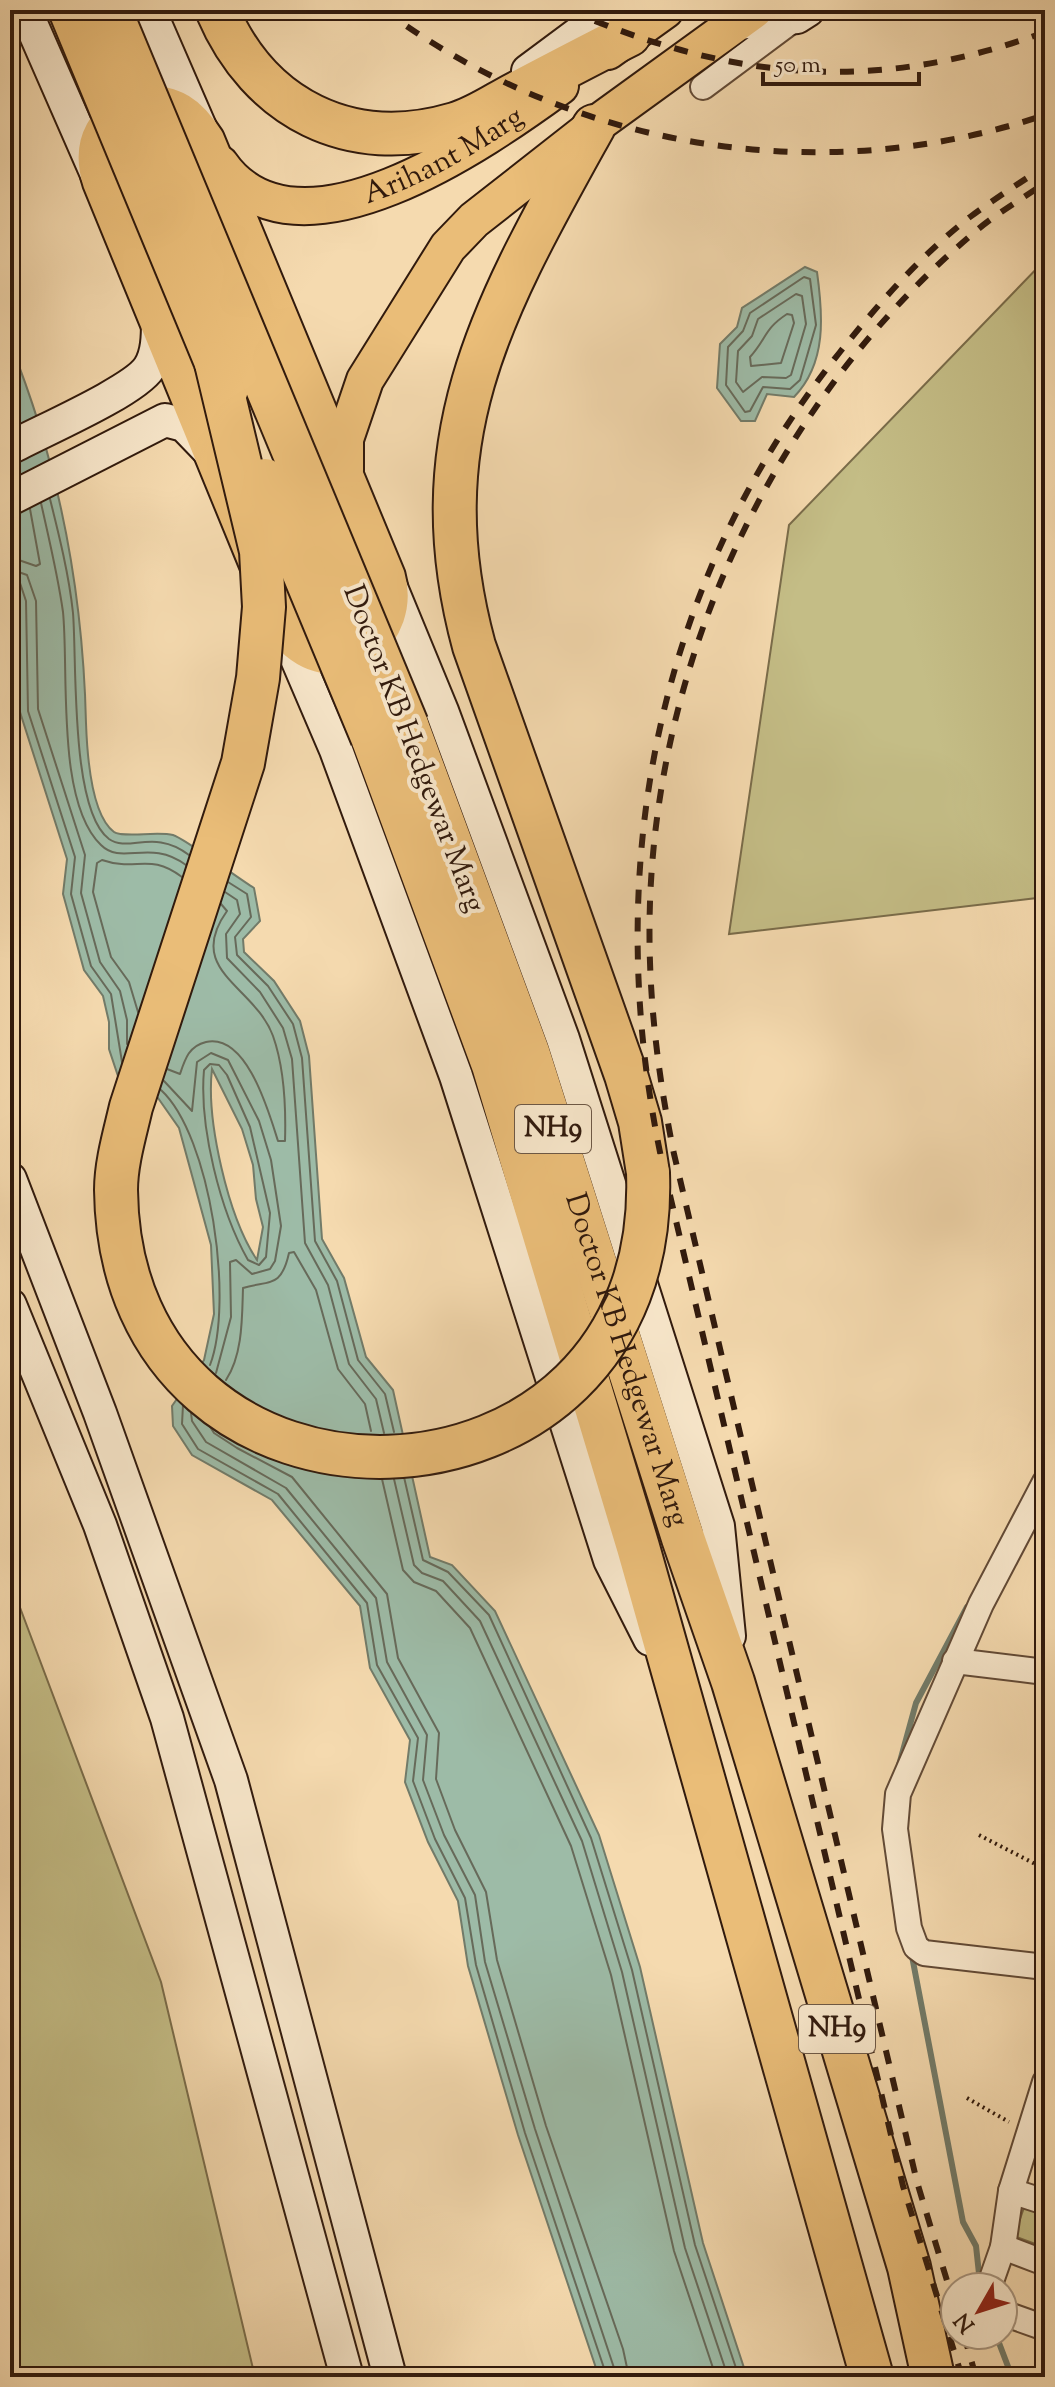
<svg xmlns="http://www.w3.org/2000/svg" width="1055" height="2387" font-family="'Sorts Mill Goudy',serif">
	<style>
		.green { fill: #c4bd86; stroke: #7a6c4a; stroke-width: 2 }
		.water { fill: #9dbba7; stroke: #727b69; stroke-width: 2; fill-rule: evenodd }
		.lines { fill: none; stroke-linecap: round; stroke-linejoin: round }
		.shore { stroke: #676a5a; stroke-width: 2 }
		.stream { stroke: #727b69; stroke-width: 6 }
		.street-casing { stroke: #624a36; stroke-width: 28 }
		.secondary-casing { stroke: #311a0d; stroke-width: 36 }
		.primary-casing { stroke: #311a0d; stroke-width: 40 }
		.highway-casing { stroke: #311a0d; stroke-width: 46 }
		.path { stroke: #311a0d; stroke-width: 4; stroke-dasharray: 2 4; stroke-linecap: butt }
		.street { stroke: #f8e7cb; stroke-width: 24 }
		.secondary { stroke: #f8e7cb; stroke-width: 32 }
		.primary { stroke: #eabd78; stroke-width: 36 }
		.highway { stroke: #eabd78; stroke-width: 42 }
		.rail { stroke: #311a0d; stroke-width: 6; stroke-dasharray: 14 14; stroke-linecap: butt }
		.highway-bridge-casing { stroke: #311a0d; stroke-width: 46; stroke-linecap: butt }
		.highway-bridge { stroke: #eabd78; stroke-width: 42 }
		.labels { text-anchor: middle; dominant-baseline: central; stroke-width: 8; stroke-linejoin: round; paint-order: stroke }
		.shield { fill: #f8e7cb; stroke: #6d5846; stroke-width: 2 }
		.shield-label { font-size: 28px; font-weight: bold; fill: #311a0d }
		.street-label { font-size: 30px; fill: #311a0d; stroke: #f8e7cb }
	</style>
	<rect width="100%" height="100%" fill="#f5daaf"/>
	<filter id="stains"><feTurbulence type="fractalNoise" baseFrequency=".0025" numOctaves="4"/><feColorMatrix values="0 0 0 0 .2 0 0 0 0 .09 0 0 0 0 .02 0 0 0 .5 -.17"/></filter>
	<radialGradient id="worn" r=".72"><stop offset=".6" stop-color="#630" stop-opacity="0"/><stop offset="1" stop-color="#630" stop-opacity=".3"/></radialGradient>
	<g class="green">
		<path d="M1045 260V897L729 934 789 525Z"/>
		<path d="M10 1581 161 1982 255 2377H10Z"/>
		<path d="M1026 2202 1045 2209V2225L1038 2245 1014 2236Z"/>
	</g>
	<g class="water">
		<path d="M805 267 817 272C823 315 827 363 794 397L767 394 755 421H741L717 388 720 344 737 327 742 308Z"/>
		<path d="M10 343C59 464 83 592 86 723 87 751 90 814 114 832 122 838 158 831 173 835 184 838 239 879 254 888L260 921 243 939 244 952 274 981 300 1021 309 1056 322 1239 344 1278 366 1357 393 1390 430 1557 452 1565 495 1611 599 1835 640 1967 703 2243 747 2377H599L518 2135 468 1966 458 1901 428 1842 405 1782 410 1740 370 1668 360 1606 272 1500 192 1455 173 1426 172 1406 204 1360 214 1314 211 1245 179 1128 158 1098 119 1079 109 1049V1022L103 996 84 970 63 894 67 859 20 712 18 601 10 575ZM212 1069 242 1129 253 1165 256 1199 263 1227 257 1260C228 1217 206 1120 212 1069Z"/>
	</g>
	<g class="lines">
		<g class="shore">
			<path d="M804 277 810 279 816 325 800 380 790 389 763 387 750 411 745 412 726 385 728 347 743 331 750 313Z"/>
			<path d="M796 294 802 296 806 324 791 375 786 378 762 377 743 392 736 382 738 351 752 336 758 319Z"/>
			<path d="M787 314 792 315 794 323 781 363 751 366 750 357C767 338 764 329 787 314Z"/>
			<path d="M50 499C59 535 69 575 73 613 77 661 70 810 109 839 129 853 154 828 189 855"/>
			<path d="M41 503C49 539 58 576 63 612 69 672 56 802 101 845 122 866 150 838 186 865"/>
			<path d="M10 557 36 566 40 564 30 509"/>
			<path d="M10 569 27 575 36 601 38 709 85 855 81 893 100 962 120 991 127 1020V1044"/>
			<path d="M10 579 20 583 26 601 28 711 75 857 71 894 91 966 111 994 122 1062"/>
			<path d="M228 882 247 894 251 917 235 937 237 955 268 986 293 1024 302 1058 315 1241 337 1281 358 1360 385 1394 394 1432"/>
			<path d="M225 892 237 900 240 914 226 934 227 958 260 992 283 1028 292 1059 305 1243 328 1285 349 1364 376 1399 384 1433"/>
			<path d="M138 1012 129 982 111 957 93 892 97 863 102 860C137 872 149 852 182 877"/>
			<path d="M210 1064 219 1065 227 1075 250 1127 270 1213 266 1257 259 1265 248 1260C220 1211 199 1126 204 1070Z"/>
			<path d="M167 1069 180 1074C185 1059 189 1046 206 1042 247 1033 269 1113 278 1141H285C286 1108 284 1067 273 1036 255 986 184 971 227 911L221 904"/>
			<path d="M164 1081 192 1111 197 1062 211 1053 228 1060 259 1121 271 1160 281 1226 275 1261 270 1269 252 1274 236 1260 230 1262 231 1317 216 1373"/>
			<path d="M161 1090C211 1136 234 1302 210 1365"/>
			<path d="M226 1380C243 1354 242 1317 243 1288 269 1280 281 1289 289 1253L294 1252 316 1290 338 1369 365 1404 371 1431"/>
			<path d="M183 1405 182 1424 198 1449 278 1494 367 1603 377 1665 418 1738 413 1781 435 1839 465 1898 476 1965 525 2133 607 2377"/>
			<path d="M191 1413 192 1421 206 1442 286 1488 376 1598 387 1662 427 1735 423 1780 444 1835 475 1895 485 1962 535 2129 617 2377"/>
			<path d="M207 1422 214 1433 237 1448 292 1477 387 1594 398 1658 439 1733 436 1779 455 1830 486 1892 497 1960 546 2126 623 2349 629 2377"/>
			<path d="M404 1477 423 1560 448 1572 489 1615 591 1838 632 1970 695 2245 739 2377"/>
			<path d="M382 1479 403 1570 414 1582 436 1591 470 1628 571 1846 611 1975 674 2251 716 2377"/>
			<path d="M394 1479 414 1565 422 1573 443 1581 480 1621 582 1841 622 1972 685 2248 728 2377"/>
		</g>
		<g class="stream">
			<path d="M1036 1478 1045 1462"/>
			<path d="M899 1765 916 1703 967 1607"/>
			<path d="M911 1951 963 2222 976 2246 980 2283"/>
			<path d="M996 2335 1012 2377"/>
		</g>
		<defs>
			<g id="street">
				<path d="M703 87 797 17"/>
				<path d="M1045 1482 981 1604 898 1794 895 1829 909 1928 916 1947 924 1953 1045 1967"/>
				<path d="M955 1661 1045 1672"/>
				<path d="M1011 2191 1045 2202"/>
				<path d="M1003 2247 1045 2263"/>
				<path d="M989 2287 1003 2247 1011 2191 1045 2082"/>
				<path d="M1003 2313 1045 2328"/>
			</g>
			<g id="secondary">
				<path d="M25 10 99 179"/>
				<path d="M149 10 202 132"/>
				<path d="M737 23 797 17 808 10"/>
				<path d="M528 71 610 10"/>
				<path d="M10 448C39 432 133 392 149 368 158 354 158 336 158 320"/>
				<path d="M10 499 165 420 184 425 211 453"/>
				<path d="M388 580 442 711 563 1039 718 1526 729 1636"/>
				<path d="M282 624 336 750 456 1076 610 1560 650 1639"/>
				<path d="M10 1179 100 1413 231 1780 390 2377"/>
				<path d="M10 1305 100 1525 167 1718 347 2377"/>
			</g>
			<g id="primary">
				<path d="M608 51 665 10"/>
				<path d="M142 103C174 103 189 113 206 140L387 577C403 632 344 681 297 642 289 635 284 625 279 616L101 182C88 143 105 116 142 103Z"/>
				<path id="s1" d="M220 164C296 274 486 140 560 86"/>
				<path d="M345 470V439L365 380 448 247 474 220 594 126 754 10"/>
			</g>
			<g id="highway">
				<path d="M217 10C259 109 350 155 455 124 476 118 496 104 515 94 553 74 591 54 629 35"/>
				<path d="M594 126C495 305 417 436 474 646L626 1075 640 1122 648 1173"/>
				<path id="s2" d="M407 725 528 1052 683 1538 733 1682 909 2267 933 2377"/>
				<path d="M372 737 493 1065 638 1547 872 2377"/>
			</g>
		</defs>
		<use href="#street" class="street-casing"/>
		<use href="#secondary" class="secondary-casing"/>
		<use href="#primary" class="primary-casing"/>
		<use href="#highway" class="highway-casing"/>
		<g class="path">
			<path d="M1040 1770 1045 1772"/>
			<path d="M979 1835 1045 1869"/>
			<path d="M967 2098 1009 2122"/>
		</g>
		<use href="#street" class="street"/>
		<use href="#secondary" class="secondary"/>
		<use href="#primary" class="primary"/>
		<use href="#highway" class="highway"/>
		<g class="rail">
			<path d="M384 10C573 150 822 190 1045 115"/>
			<path d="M569 10C732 81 877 94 1045 32"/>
			<path d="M955 2307 917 2182 674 1154C657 1071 647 987 650 902 659 647 780 395 976 231 997 213 1022 199 1045 183"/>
			<path d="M964 2335 976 2377"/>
			<path d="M962 2377 903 2186 661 1157C601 871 655 583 840 352 878 304 921 255 970 217 994 199 1020 183 1045 166"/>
		</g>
		<defs>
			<g id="highway-bridge">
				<path d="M70 10 227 389"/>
				<path d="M110 10 407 725"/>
				<path d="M216 363 261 551 264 607 258 678 243 763 131 1107C125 1133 116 1163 116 1190 120 1556 662 1541 648 1173"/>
				<path d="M265 480 372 737"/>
			</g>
		</defs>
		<use href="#highway-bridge" class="highway-bridge-casing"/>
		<use href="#highway-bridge" class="highway-bridge"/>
	</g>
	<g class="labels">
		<g class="shield">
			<rect x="515" y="1105" width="76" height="48" rx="6"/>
			<rect x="799" y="2005" width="76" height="48" rx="6"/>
		</g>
		<g class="shield-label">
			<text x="553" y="1129">NH9</text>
			<text x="837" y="2029">NH9</text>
		</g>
		<g class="street-label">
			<text stroke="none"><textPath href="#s1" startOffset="248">Arihant Marg</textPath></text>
			<text transform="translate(413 749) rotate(69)">Doctor KB Hedgewar Marg</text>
			<text stroke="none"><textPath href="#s2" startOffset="672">Doctor KB Hedgewar Marg</textPath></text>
		</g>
	</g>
	<rect width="1055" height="2387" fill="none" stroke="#f5daaf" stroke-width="40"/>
	<rect x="12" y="12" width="1031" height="2363" fill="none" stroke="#311a0d" stroke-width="4"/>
	<rect x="20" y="20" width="1015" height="2347" fill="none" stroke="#311a0d" stroke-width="2"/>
	<g transform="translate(979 2311) rotate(231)"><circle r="38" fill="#f8e7cb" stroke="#a8957f" stroke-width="2"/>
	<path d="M0-6L14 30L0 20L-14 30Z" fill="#8f2418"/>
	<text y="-12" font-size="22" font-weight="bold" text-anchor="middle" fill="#311a0d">N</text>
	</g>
	<path d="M763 72v12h156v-12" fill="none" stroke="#311a0d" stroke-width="4"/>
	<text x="775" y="72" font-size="24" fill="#311a0d" stroke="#f8e7cb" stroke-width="6" paint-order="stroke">50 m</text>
	<rect width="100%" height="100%" filter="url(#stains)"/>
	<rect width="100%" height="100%" fill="url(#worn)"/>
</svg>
